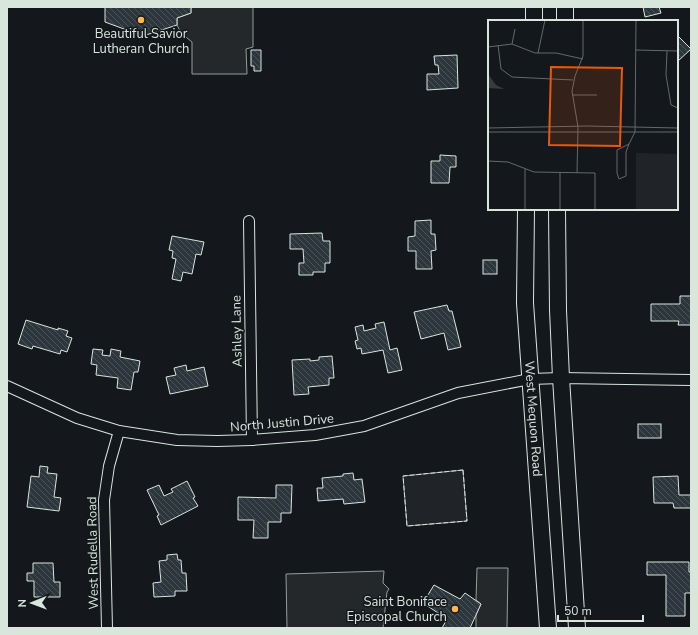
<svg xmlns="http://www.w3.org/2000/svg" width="698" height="635" font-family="'Nunito Sans',sans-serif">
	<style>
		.green { fill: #202428; stroke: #939e99 }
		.parking { fill: #24282b; stroke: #939e99 }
		.building { fill: url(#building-back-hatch); stroke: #d8e6dc }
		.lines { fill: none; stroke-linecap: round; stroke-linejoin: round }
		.street-casing { stroke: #d8e6dc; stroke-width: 12 }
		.primary-casing { stroke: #d8e6dc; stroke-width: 18 }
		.street { stroke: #14181c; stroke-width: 10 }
		.primary { stroke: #14181c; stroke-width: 16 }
		.fence { stroke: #d8e6dc; stroke-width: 1; stroke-dasharray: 5 2; stroke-linecap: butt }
		.poi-dot { fill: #ffb74d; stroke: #14181c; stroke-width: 1.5 }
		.labels { text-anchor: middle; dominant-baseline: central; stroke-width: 3; stroke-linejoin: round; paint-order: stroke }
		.poi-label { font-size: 13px; fill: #d8e6dc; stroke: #14181c }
		.street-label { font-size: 13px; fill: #d8e6dc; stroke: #14181c }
		.inset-road { fill: none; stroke: #626a69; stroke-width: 1 }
		.view { fill: #e8590c; fill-opacity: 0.15; stroke: #e8590c; stroke-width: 2 }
		.inset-edge { fill: none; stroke: #d8e6dc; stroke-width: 2 }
	</style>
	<defs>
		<pattern id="building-back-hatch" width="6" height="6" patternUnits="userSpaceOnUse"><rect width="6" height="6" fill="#2c363c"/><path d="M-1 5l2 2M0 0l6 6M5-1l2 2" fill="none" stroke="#4a5358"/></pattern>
	</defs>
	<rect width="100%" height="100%" fill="#14181c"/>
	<path class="green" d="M463 470 467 521 407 526 403 476Z"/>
	<g class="parking">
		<path d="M191 7H253V47L246 49 247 74H192V42L181 33 177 25V18L191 13Z"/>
		<path d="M477 568H508L507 628H476V615L481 604 476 600Z"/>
		<path d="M384 571 383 583 389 589 387 592 383 628H287L286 574Z"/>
	</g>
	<g class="building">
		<path d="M105 7H191V13L177 18V25L143 36 105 22Z"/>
		<path d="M643 7H659L661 13 645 17Z"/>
		<path d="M677 35 691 49 677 62Z"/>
		<path d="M251 50H261V71H254V66H251Z"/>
		<path d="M457 55 458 88 427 90V74H439L438 65H435L434 56Z"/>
		<path d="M440 155 456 156V167H450L449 183H431V161H440Z"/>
		<path d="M431 220V234H435L436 250 431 251 432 269H416V251H408V237L415 236V221Z"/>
		<path d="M322 233 323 241H330V263H325V272H313V275H299V263H304L303 249H290V234Z"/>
		<path d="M172 236 204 242 201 255 196 254 192 274 183 272 181 281 172 279 176 259 172 258 173 251 169 250Z"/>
		<rect x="483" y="260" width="14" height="14"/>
		<path d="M680 296H691V325H678L679 321H651V304H680Z"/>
		<path d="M447 305 449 311H452L461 347 448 350 444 333 421 339 414 312Z"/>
		<path d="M26 320 58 330V328L68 331 66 336 72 338 67 352 61 350 60 354 33 346 32 349 18 344Z"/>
		<path d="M384 322 390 350 397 348 402 370 388 373 383 350 362 354 361 348 357 349 355 341 358 340 355 327 363 325 364 331 376 328 375 324Z"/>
		<path d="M93 349 103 350 102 355 110 356 111 349 121 351 120 357 140 361 138 372H134L131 390 117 388 118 378 96 375 97 365 91 364Z"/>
		<path d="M332 356 334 378H329V385L308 387 309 394 294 395 292 360 310 359V361L319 360V357Z"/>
		<path d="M186 365 187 371 204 367 208 386 170 394 166 377 176 375 174 368Z"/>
		<rect x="638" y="424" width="23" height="14"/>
		<path d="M40 466 48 467 47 473 57 474 54 497 61 498 59 511 27 507 31 476 39 477Z"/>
		<path d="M353 473 354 480 362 479 365 502 344 504 343 499 318 501 317 488H323L322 478 343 476V474Z"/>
		<path d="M678 476 679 495H691V508H674L673 503H654L653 477Z"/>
		<path d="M187 481 195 497 193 498 198 506 161 525 157 516 159 515 147 490 159 485 164 496 173 492 171 489Z"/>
		<path d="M276 485H292L291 513H281V522H268V538H253L254 520H238V497L276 498Z"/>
		<path d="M177 554 178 560H181L182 573H186L187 591H175V596L154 597 153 583 161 582 159 561 167 560V555Z"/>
		<path d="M647 562H689V572H691V593H685V616H666V575H647Z"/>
		<path d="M33 563H53L54 582H60V597H34V581H27V573H33Z"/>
		<path d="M434 585 460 599 465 593 481 604 470 628H442L447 619 423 603Z"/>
	</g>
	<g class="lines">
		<defs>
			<g id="street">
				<path d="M249 221 252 440"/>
				<path d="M7 386 77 418 119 431 177 440 217 441 252 440 315 435 364 426 458 393 530 379 561 378 691 380"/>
				<path d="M107 628 104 500 109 466 119 431"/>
			</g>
			<g id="primary">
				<path d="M534 21V7"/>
				<path d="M565 21V7"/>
				<path id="s1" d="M526 209 525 303 548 628"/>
				<path d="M557 209 558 310 561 378 577 628"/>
			</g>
		</defs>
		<use href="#street" class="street-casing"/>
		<use href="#primary" class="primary-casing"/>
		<use href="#street" class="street"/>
		<use href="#primary" class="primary"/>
		<path class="fence" d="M463 470 467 521 407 526 403 476Z"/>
	</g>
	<g class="poi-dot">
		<circle cx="141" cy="20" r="4"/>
		<circle cx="455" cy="609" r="4"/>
	</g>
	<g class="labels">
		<g class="poi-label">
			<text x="141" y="34">Beautiful Savior<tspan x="141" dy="15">Lutheran Church</tspan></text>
			<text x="447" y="602" text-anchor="end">Saint Boniface<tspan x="447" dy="15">Episcopal Church</tspan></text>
		</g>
		<g class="street-label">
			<text transform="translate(237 331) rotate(-91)">Ashley Lane</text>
			<text stroke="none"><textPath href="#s1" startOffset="210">West Mequon Road</textPath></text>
			<text transform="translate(282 423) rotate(-5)">North Justin Drive</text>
			<text transform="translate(93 553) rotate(-91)">West Rudella Road</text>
		</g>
	</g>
	<g transform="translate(488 20)">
		<rect width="190" height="190" fill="#14181c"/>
		<path d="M148 133 190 134V190H148Z" fill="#202428"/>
		<path d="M0 54 8 65 16 69 0 68Z" fill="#363b3e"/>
		<path class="inset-road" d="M24 24 27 9M10 25 13 49 24 57 85 60M0 27 24 24 47 33H68L95 39M148 30 190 31M179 31 178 55 183 85 190 88M50 33 57 0M84 75H109M0 108 99 106 190 108M0 112H190M141 124 147 112 148 0M141 124 138 132V156L131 159 129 153V130ZM0 141 20 142 46 152 107 153V190M89 153 90 107 84 71 87 56 95 36V0M37 190V149M72 190V152"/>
		<path class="view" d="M63 47 134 48 132 126 61 125Z"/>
		<rect width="190" height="190" class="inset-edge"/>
	</g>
	<rect width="698" height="635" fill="none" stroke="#d8e6dc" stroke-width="16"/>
	<g transform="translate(32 603) rotate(269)" stroke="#14181c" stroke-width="3" paint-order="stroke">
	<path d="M0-3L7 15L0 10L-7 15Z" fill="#d8e6dc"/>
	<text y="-6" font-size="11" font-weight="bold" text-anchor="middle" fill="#d8e6dc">N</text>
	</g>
	<path d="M558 615v6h85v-6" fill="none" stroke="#d8e6dc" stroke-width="2"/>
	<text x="564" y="615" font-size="12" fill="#d8e6dc" stroke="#14181c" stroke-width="3" paint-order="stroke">50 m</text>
</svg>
